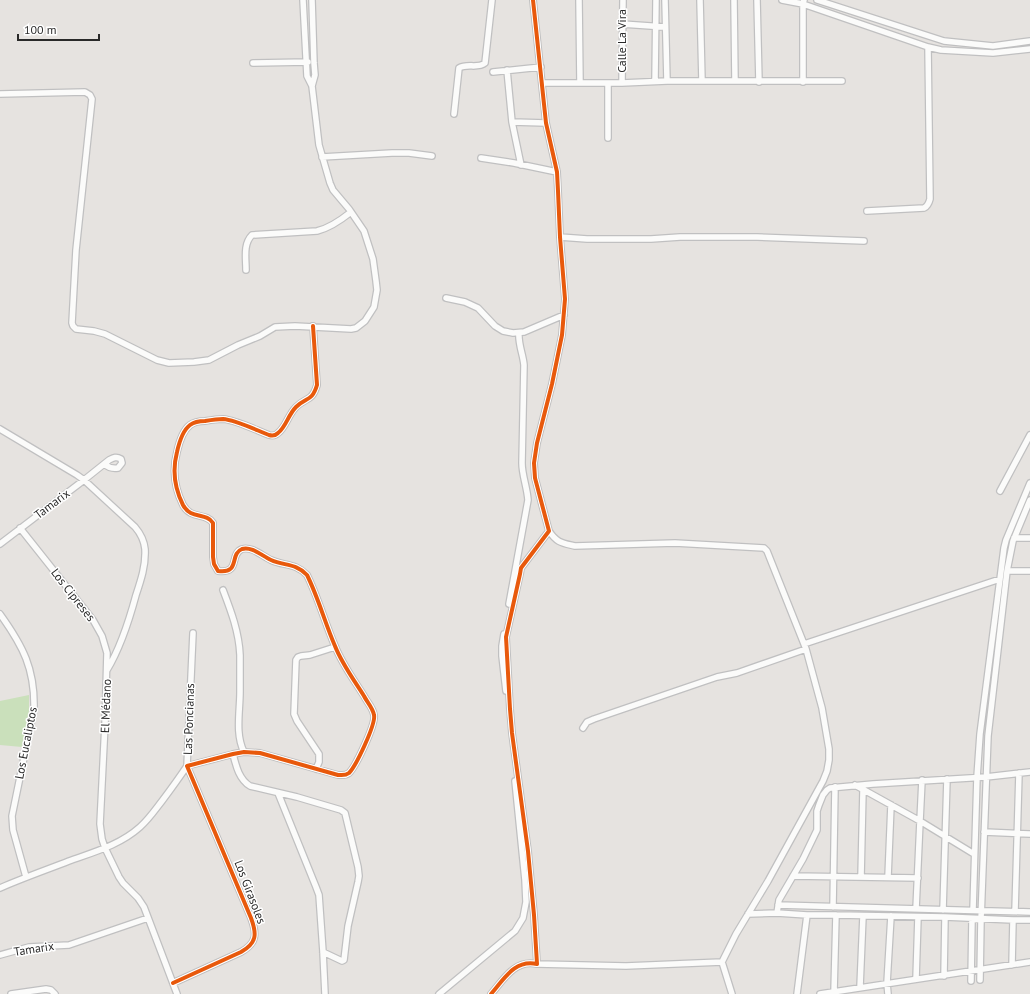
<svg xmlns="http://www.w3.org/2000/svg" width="1030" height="994" font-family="'PT Sans',sans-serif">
<rect width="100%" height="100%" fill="#e6e3e0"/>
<path fill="#cae0bb" d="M 29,695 L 29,711 L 22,747 L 0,745 L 0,701 Z"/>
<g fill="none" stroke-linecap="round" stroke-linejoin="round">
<defs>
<path id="minor" d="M 312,0 L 314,63 L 315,75 L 312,86
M 579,0 L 580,83
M 665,0 L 667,81
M 700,0 L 702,81
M 734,0 L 735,81
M 757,0 L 759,82
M 782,0 L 803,4 L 928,47 L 941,50 L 993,53 L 1030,49
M 817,0 L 944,41 L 993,46 L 1030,41
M 622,24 L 665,27
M 253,63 L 308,62
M 507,70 L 512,122 L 521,165
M 493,72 L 541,67
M 655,81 L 656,0
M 803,82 L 803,4 L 804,0
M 542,83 L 622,83 L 667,81 L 842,81
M 622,83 L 623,0
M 0,94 L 85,92 L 90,95 L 92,99 L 76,250 L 72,323 L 73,326 L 76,329 L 94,331 L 105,334 L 157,360 L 169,363 L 194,362 L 209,360 L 238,345 L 260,336 L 275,327 L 295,326 L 351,329 L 356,328 L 365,321 L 374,307 L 377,290 L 376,281 L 373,259 L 364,231 L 349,209 L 333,190 L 330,183 L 319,145 L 312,86 L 307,76 L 303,0
M 454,114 L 459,68 C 467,63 478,69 485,63 L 492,0
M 512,122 L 546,123
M 608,138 L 608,83
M 322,157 L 392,153 L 409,153 L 432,156
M 481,158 L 514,163 L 557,172
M 867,211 L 924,208 C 928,206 929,203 930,199 L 928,47
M 560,237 L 587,239 L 651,239 L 680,237 L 757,237 L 864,241
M 246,270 C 246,258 243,244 252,235 L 317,231 C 330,228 341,220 351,212
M 446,298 L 465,302 L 478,308 L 495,326 L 503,331 L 513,333 L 524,332 L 564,315
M 0,429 L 77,475 L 84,480 L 135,527 C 141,534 144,540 145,549 C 146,565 141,580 136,595 C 129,621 121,647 107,670
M 1000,491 L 1030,435
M 20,528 L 93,620 L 102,636 L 107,653 L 105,724 L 100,824 L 102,839 L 105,848 L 119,877 L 123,883 L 138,898 L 144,907 L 177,994
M 549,531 C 557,543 562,543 575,546 L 675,543 L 764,548 L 767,551 L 806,649
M 1014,538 L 1030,538
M 0,544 L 84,480 L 109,460 C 113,458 116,456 121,459 L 122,463 L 118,468 C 113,469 109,468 104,464
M 1007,571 L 1030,571
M 223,590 C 231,611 239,632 240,655 C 240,667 240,680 240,692 C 240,712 235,734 244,752
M 509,604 L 528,500 C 527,487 522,475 522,463 L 524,365 C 523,354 518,344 519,333
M 0,614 C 23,646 35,669 34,709 L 12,816 L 13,830 L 26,877
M 504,634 L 502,646 L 502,656 L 506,691
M 804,644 L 1000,579
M 233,754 C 236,766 239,779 250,786 L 297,797 L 341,810 L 345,813 L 358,867 L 359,876 L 358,882 L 348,926 L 344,960 L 342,961 L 323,952
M 316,769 L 319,762 L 319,754 L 297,721 L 294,714 L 296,660 L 298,657 L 301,656 L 310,655 L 335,647
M 855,785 L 920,821 L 974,854
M 278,793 L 316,887 L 319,895 L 323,952 L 325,994
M 984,832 L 1030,834
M 793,876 L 918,878
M 861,877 L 863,790
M 888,877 L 891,805
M 0,888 C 23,878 46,870 69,861 C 94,852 120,845 140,827 C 149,819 155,810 162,801 C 171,789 179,778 187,766 L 193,633
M 778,905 L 1030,912
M 833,907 L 835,787
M 916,909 L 920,821 L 922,780
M 943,910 L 947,779
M 973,910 L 977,777 L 980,734 L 1004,548 L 1006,540 L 1030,483
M 1015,911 L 1019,773
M 777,913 L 779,900 L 803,859 L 817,830 L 817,811 L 819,805 L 823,795 L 827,790 L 830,788 L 873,784 L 986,777 L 1030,772
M 748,914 L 777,913 L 807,915 L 836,915 L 945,917 L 1013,920 L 1030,920
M 0,955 L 29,947 L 69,945 L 148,918
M 722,962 L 732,994
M 537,964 L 626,966 L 722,962 L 736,934 L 768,881 L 823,781 L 827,771 L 829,760 L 829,749 L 822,708 L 806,649 L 737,673 L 717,677 L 594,719 L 587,722 L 583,728
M 1012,965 L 1013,920
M 944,976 L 945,917
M 916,979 L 918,917
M 980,980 L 981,919 L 988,736 L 1007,571 L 1013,541 L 1030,500
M 971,981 L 972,919
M 173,983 L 241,952 C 257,943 257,934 251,918 L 187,766 L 233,754 L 244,752 L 260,753 L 338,775 C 342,775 345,776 349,773 C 356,766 376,724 374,715 C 373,708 367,702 364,696 C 354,680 342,664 335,646 C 325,623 318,597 307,575 C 296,563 284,566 271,560 C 262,556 252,546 242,549 C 229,554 241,574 218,571 L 214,564 L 213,557 L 213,523 C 206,512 191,520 183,505 C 174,487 172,471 177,452 C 179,443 182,431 190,425 C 194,422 200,421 205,421 C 211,420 217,419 223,419 C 236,420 256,430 269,435 C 272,436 275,436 278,433 C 286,427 288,415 296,407 C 306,397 312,402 317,385 L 313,326
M 860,987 L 863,916
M 834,992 L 836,915
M 11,994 L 46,989 L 51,990 L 55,994
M 439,994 L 515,931 L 523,918 L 526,902 L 525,880 L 515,781
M 491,994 C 504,979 515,959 537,964 L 534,915 L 528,851 L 512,733 L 510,709 L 506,637 L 520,574 L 521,568 L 549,531 L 535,478 L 534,463 L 537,443 L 552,384 L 562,335 L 565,299 L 560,237 L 558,191 L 557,172 L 546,123 L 533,0
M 797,994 L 807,915
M 820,994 L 1030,962
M 888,994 L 887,983 L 891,916"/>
</defs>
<use href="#minor" stroke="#c0c0c1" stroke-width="8"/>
<use href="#minor" stroke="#fbfbfa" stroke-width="5.5"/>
<defs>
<path id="cycleway" d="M 173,983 L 241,952 C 257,943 257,934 251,918 L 187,766 L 233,754 L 244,752 L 260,753 L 338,775 C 342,775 345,776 349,773 C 356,766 376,724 374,715 C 373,708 367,702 364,696 C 354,680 342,664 335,646 C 325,623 318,597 307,575 C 296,563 284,566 271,560 C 262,556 252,546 242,549 C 229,554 241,574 218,571 L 214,564 L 213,557 L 213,523 C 206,512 191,520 183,505 C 174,487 172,471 177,452 C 179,443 182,431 190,425 C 194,422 200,421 205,421 C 211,420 217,419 223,419 C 236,420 256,430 269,435 C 272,436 275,436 278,433 C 286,427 288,415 296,407 C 306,397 312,402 317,385 L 313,326
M 491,994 C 504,979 515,959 537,964 L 534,915 L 528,851 L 512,733 L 510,709 L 506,637 L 520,574 L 521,568 L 549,531 L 535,478 L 534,463 L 537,443 L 552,384 L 562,335 L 565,299 L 560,237 L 558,191 L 557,172 L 546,123 L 533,0"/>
</defs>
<use href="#cycleway" stroke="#fff" stroke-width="6"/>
<use href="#cycleway" stroke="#e8590c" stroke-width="4"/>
</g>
<g text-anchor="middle" stroke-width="3" stroke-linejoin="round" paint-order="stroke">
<g font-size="12" fill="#292929" stroke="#fff">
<text transform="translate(622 41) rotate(-90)" y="4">Calle La Vira</text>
<text transform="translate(52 504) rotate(-37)" y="4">Tamarix</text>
<text transform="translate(73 595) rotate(52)" y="4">Los Cipreses</text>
<text transform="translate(106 706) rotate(-88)" y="4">El Médano</text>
<text transform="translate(189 719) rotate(-88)" y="4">Las Poncianas</text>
<text transform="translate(26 743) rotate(-79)" y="4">Los Eucaliptos</text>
<text transform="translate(250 892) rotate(69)" y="4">Los Girasoles</text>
<text transform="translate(34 949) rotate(-9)" y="4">Tamarix</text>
</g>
</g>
<path d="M18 34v6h81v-6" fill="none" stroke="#292929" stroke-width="2"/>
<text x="24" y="34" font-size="12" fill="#292929" stroke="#ffffff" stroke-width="3" paint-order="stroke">100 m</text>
</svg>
